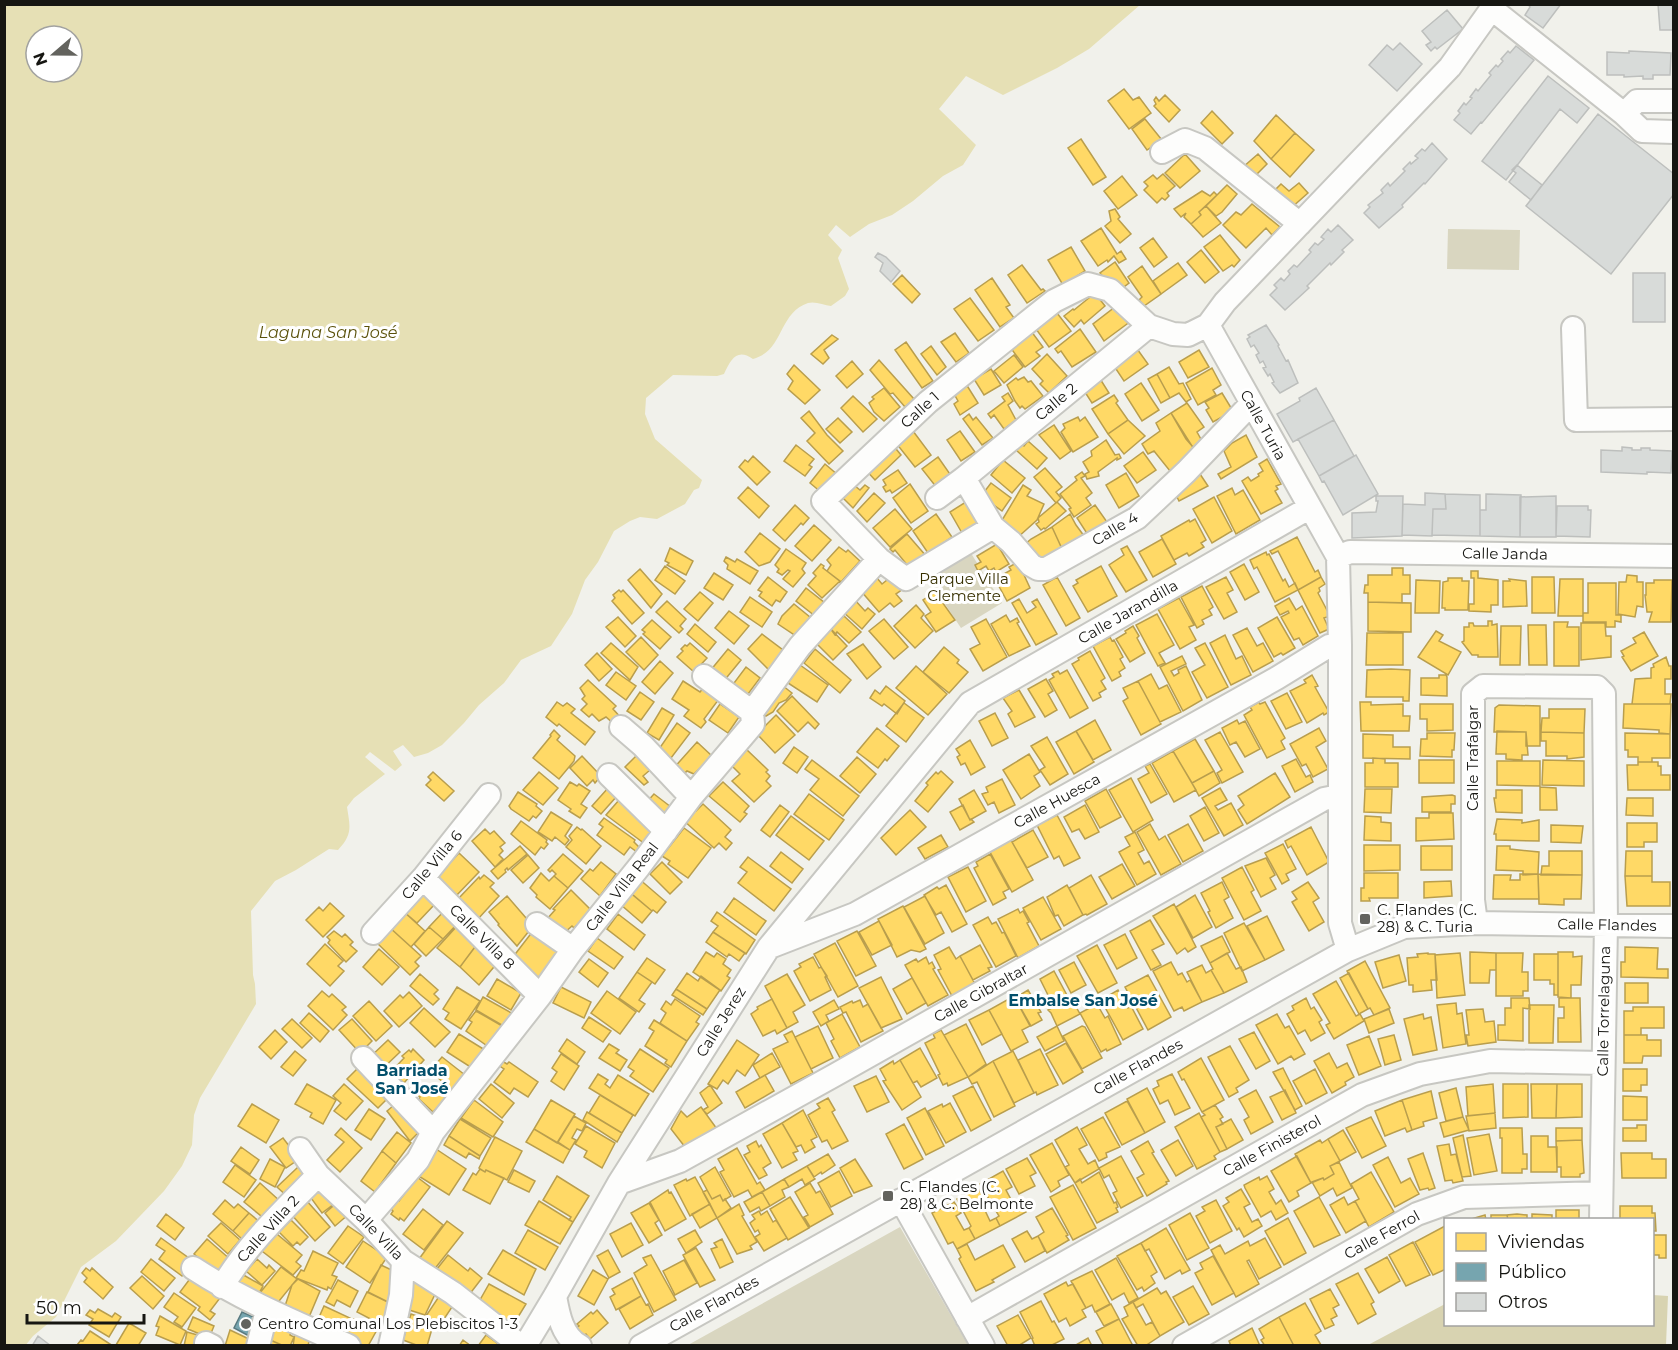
<svg xmlns="http://www.w3.org/2000/svg" width="1678" height="1350" font-family="Montserrat,sans-serif">
<rect width="100%" height="100%" fill="#f1f1eb"/>
<path fill="#d9d6c0" d="M 1448,229 L 1520,230 L 1519,270 L 1447,269 Z
M 969,550 L 1002,603 L 961,628 L 927,577 Z
M 900,1227 L 968,1345 L 688,1345 Z"/>
<path fill="#d8d3b1" d="M 1653,1295 L 1668,1296 L 1666,1345 L 1368,1345 L 1445,1304 L 1446,1324 L 1652,1324 Z"/>
<path fill="#e6e0b5" fill-rule="evenodd" d="M 5,4 L 1140,5 L 1089,49 L 1057,68 L 1003,95 L 966,76 L 939,109 L 976,145 L 963,165 L 943,176 L 913,201 L 892,215 L 869,224 L 850,237 L 836,225 L 828,235 L 842,250 L 838,258 L 849,289 L 845,296 L 831,306 C 824,305 815,301 808,303 C 778,313 784,351 753,359 C 737,348 731,359 724,374 L 717,376 L 673,375 L 646,398 L 645,414 L 655,439 L 702,480 L 699,488 L 694,490 L 685,504 L 657,519 L 640,517 L 630,521 L 614,531 L 598,562 L 585,580 L 572,614 L 551,646 L 521,660 L 504,683 L 479,705 L 464,723 L 442,745 L 428,753 L 414,757 L 403,745 L 393,751 L 402,765 L 395,771 L 370,752 L 365,757 L 385,774 L 354,798 L 347,807 C 350,827 353,834 338,850 L 329,849 L 296,870 L 275,881 L 251,911 L 253,975 L 255,984 L 256,1004 L 200,1098 L 194,1115 L 192,1145 L 182,1166 L 164,1191 L 116,1241 L 81,1267 L 56,1317 L 33,1336 L 25,1346 L 4,1345 ZM 36,36 L 72,36 L 72,72 L 36,72 Z"/>
<path fill="#ffd966" stroke="#b99e4d" stroke-width="1.5" d="M 1124,89 L 1133,100 L 1139,97 L 1151,113 L 1129,129 L 1108,101 Z
M 1165,95 L 1180,110 L 1169,122 L 1154,106 L 1156,104 L 1154,100 L 1156,97 L 1159,101 Z
M 1212,111 L 1233,133 L 1222,144 L 1201,123 Z
M 1276,115 L 1295,133 L 1271,159 L 1254,141 Z
M 1145,119 L 1162,140 L 1147,150 L 1132,129 Z
M 1295,133 L 1314,150 L 1290,177 L 1271,159 Z
M 1081,139 L 1106,177 L 1093,185 L 1068,148 Z
M 1185,154 L 1200,171 L 1180,188 L 1165,173 Z
M 1258,154 L 1267,164 L 1254,177 L 1242,168 Z
M 1163,174 L 1175,186 L 1167,193 L 1169,196 L 1165,200 L 1162,198 L 1157,203 L 1144,190 L 1148,186 L 1144,182 L 1153,175 L 1157,179 Z
M 1122,176 L 1137,195 L 1118,209 L 1104,191 Z
M 1299,183 L 1308,193 L 1291,208 L 1272,193 L 1281,184 L 1289,191 Z
M 1227,185 L 1237,194 L 1222,212 L 1216,216 L 1206,206 Z
M 1202,191 L 1210,196 L 1214,192 L 1217,195 L 1199,212 L 1201,215 L 1191,224 L 1184,217 L 1186,213 L 1181,217 L 1174,209 Z
M 1252,204 L 1280,227 L 1272,235 L 1266,228 L 1246,248 L 1223,225 L 1236,212 L 1241,215 Z
M 1206,206 L 1221,223 L 1203,237 L 1191,224 L 1201,215 L 1199,212 Z
M 1115,209 L 1120,217 L 1118,219 L 1131,234 L 1120,243 L 1105,226 L 1111,221 L 1109,211 Z
M 1101,228 L 1117,254 L 1121,251 L 1126,259 L 1119,263 L 1114,256 L 1108,262 L 1107,260 L 1098,266 L 1081,241 Z
M 1220,235 L 1240,260 L 1234,267 L 1232,265 L 1223,271 L 1204,247 Z
M 1153,238 L 1167,257 L 1154,267 L 1140,248 Z
M 1071,247 L 1085,271 L 1063,285 L 1048,260 Z
M 1201,250 L 1219,272 L 1205,283 L 1187,262 Z
M 1115,262 L 1129,283 L 1116,293 L 1100,273 Z
M 1178,263 L 1187,275 L 1161,294 L 1153,281 Z
M 1022,265 L 1041,290 L 1043,289 L 1045,291 L 1027,303 L 1008,275 Z
M 1142,266 L 1161,294 L 1144,306 L 1139,300 L 1142,297 L 1128,277 Z
M 902,275 L 920,294 L 912,303 L 893,284 Z
M 992,278 L 1010,305 L 1006,307 L 1014,318 L 1000,327 L 975,290 Z
M 1095,293 L 1105,306 L 1084,324 L 1081,320 L 1074,327 L 1064,316 L 1073,309 L 1074,310 Z
M 970,298 L 994,330 L 978,341 L 954,309 Z
M 1115,307 L 1131,321 L 1104,341 L 1093,324 Z
M 1057,313 L 1071,331 L 1049,347 L 1036,329 Z
M 1080,329 L 1096,352 L 1072,367 L 1061,351 L 1058,353 L 1055,349 Z
M 1031,331 L 1043,347 L 1036,352 L 1040,356 L 1025,367 L 1010,347 Z
M 955,333 L 969,353 L 956,362 L 941,342 Z
M 832,335 L 838,339 L 824,350 L 829,358 L 823,364 L 811,354 Z
M 906,342 L 933,381 L 922,388 L 895,350 Z
M 931,346 L 946,367 L 937,375 L 921,354 Z
M 1135,346 L 1148,364 L 1124,381 L 1112,363 Z
M 1199,350 L 1209,367 L 1188,378 L 1179,362 Z
M 1047,354 L 1067,376 L 1049,393 L 1040,384 L 1043,381 L 1032,369 Z
M 1014,355 L 1023,367 L 1004,383 L 994,371 Z
M 879,360 L 914,399 L 905,407 L 893,393 L 890,394 L 870,370 Z
M 852,361 L 863,374 L 847,388 L 836,376 Z
M 794,365 L 820,390 L 805,404 L 788,389 L 793,381 L 787,374 Z
M 1169,367 L 1179,384 L 1183,383 L 1191,399 L 1186,402 L 1179,393 L 1170,398 L 1157,374 Z
M 1212,368 L 1221,385 L 1213,390 L 1216,395 L 1198,405 L 1186,383 Z
M 991,369 L 1001,385 L 984,395 L 974,379 Z
M 1097,374 L 1109,393 L 1092,403 L 1081,386 Z
M 1157,374 L 1170,398 L 1161,403 L 1148,379 Z
M 1024,377 L 1028,382 L 1031,381 L 1043,396 L 1025,409 L 1022,406 L 1020,408 L 1015,401 L 1007,385 L 1016,378 L 1018,380 Z
M 1141,383 L 1159,410 L 1142,421 L 1125,394 Z
M 966,384 L 978,403 L 960,415 L 954,404 L 958,401 L 953,392 Z
M 884,388 L 900,407 L 884,421 L 874,412 L 869,403 L 874,399 L 872,397 Z
M 1008,393 L 1013,401 L 1008,405 L 1016,420 L 1004,429 L 994,415 L 991,418 L 988,414 L 1005,401 L 1002,397 Z
M 1222,393 L 1233,411 L 1213,422 L 1206,410 L 1209,408 L 1205,402 Z
M 1114,395 L 1118,401 L 1116,403 L 1128,420 L 1108,434 L 1092,409 Z
M 853,396 L 877,419 L 863,432 L 841,408 Z
M 1187,403 L 1204,427 L 1197,432 L 1202,441 L 1193,447 L 1186,439 L 1171,413 Z
M 809,411 L 827,435 L 843,451 L 829,464 L 807,441 L 815,433 L 801,418 Z
M 1171,413 L 1194,449 L 1170,471 L 1154,451 L 1148,454 L 1142,444 L 1160,431 L 1156,423 Z
M 969,414 L 973,420 L 976,417 L 993,438 L 982,445 L 963,419 Z
M 1078,417 L 1080,421 L 1085,417 L 1098,437 L 1073,452 L 1061,432 L 1065,428 L 1063,424 Z
M 838,418 L 852,432 L 840,443 L 826,429 Z
M 1128,420 L 1145,436 L 1124,454 L 1108,434 Z
M 1054,425 L 1071,451 L 1060,459 L 1039,435 Z
M 913,431 L 931,455 L 915,467 L 896,443 Z
M 960,431 L 975,452 L 961,461 L 947,440 Z
M 1246,435 L 1257,457 L 1221,479 L 1218,474 L 1231,467 L 1224,451 L 1232,443 Z
M 1106,440 L 1115,455 L 1119,454 L 1121,458 L 1117,460 L 1117,458 L 1098,472 L 1099,476 L 1087,479 L 1085,474 L 1089,472 L 1083,462 L 1092,456 L 1091,451 Z
M 1028,441 L 1047,458 L 1037,469 L 1015,449 L 1020,443 L 1024,446 Z
M 892,444 L 901,455 L 875,480 L 864,468 Z
M 796,445 L 814,459 L 809,465 L 812,467 L 805,476 L 784,461 Z
M 1143,452 L 1156,470 L 1137,483 L 1124,466 Z
M 753,456 L 770,472 L 757,485 L 739,467 L 745,460 L 748,462 Z
M 938,457 L 952,477 L 937,488 L 922,469 Z
M 1267,459 L 1281,484 L 1276,486 L 1278,489 L 1275,491 L 1282,503 L 1261,514 L 1242,481 L 1248,477 L 1251,481 L 1259,476 L 1258,474 L 1263,471 L 1259,464 Z
M 1003,460 L 1025,478 L 1012,493 L 991,475 Z
M 825,464 L 838,475 L 822,493 L 810,483 Z
M 1045,468 L 1062,487 L 1056,492 L 1061,498 L 1056,503 L 1034,477 Z
M 898,470 L 907,483 L 892,493 L 890,490 L 886,492 L 883,487 L 886,485 L 883,480 Z
M 1082,472 L 1085,476 L 1081,478 L 1092,493 L 1086,498 L 1091,505 L 1074,517 L 1069,509 L 1071,508 L 1060,494 L 1077,480 L 1075,477 Z
M 1126,473 L 1139,496 L 1119,508 L 1106,485 Z
M 1200,474 L 1208,486 L 1179,501 L 1177,497 Z
M 991,483 L 1011,498 L 1002,511 L 981,496 Z
M 910,484 L 928,511 L 911,523 L 893,498 Z
M 865,485 L 869,488 L 853,508 L 843,498 L 855,486 L 860,490 Z
M 1023,485 L 1031,490 L 1027,496 L 1044,504 L 1037,520 L 1017,538 L 1001,522 Z
M 748,487 L 769,506 L 759,518 L 738,498 Z
M 1232,488 L 1235,495 L 1243,490 L 1260,520 L 1236,534 L 1217,496 Z
M 874,493 L 885,503 L 867,522 L 857,511 Z
M 1214,497 L 1232,531 L 1212,543 L 1193,509 Z
M 969,500 L 982,519 L 962,533 L 950,512 Z
M 1057,502 L 1066,511 L 1045,529 L 1044,528 L 1041,530 L 1036,524 L 1039,522 L 1038,518 Z
M 795,505 L 809,518 L 803,525 L 801,523 L 785,541 L 773,530 Z
M 1095,505 L 1107,522 L 1088,535 L 1077,518 Z
M 895,509 L 912,529 L 890,547 L 873,528 Z
M 936,514 L 952,537 L 928,553 L 913,531 Z
M 1070,514 L 1076,525 L 1087,540 L 1063,551 L 1052,527 Z
M 1195,519 L 1206,540 L 1201,543 L 1204,547 L 1189,556 L 1187,553 L 1174,560 L 1161,536 L 1189,520 L 1190,522 Z
M 814,525 L 831,540 L 812,561 L 795,546 Z
M 1052,527 L 1063,551 L 1042,561 L 1023,546 L 1031,539 Z
M 760,533 L 780,549 L 770,562 L 759,566 L 745,552 Z
M 907,534 L 927,557 L 921,560 L 919,558 L 908,566 L 895,550 L 893,552 L 890,549 Z
M 1297,537 L 1315,572 L 1318,570 L 1321,577 L 1298,590 L 1278,551 L 1272,554 L 1270,551 Z
M 1162,539 L 1176,564 L 1153,577 L 1139,552 Z
M 997,544 L 1009,564 L 996,572 L 994,568 L 989,571 L 986,566 L 978,571 L 975,565 L 981,562 L 977,556 Z
M 1127,546 L 1147,580 L 1126,592 L 1109,565 L 1124,555 L 1121,549 Z
M 839,547 L 846,552 L 848,550 L 860,561 L 841,582 L 827,571 L 831,565 L 827,560 Z
M 670,548 L 693,561 L 686,575 L 667,565 L 669,563 L 665,561 Z
M 786,549 L 806,563 L 802,569 L 805,573 L 793,587 L 783,579 L 790,571 L 788,570 L 782,575 L 777,572 L 779,569 L 775,565 Z
M 1266,552 L 1267,555 L 1269,554 L 1283,581 L 1285,579 L 1289,587 L 1295,583 L 1298,590 L 1275,602 L 1257,567 L 1254,569 L 1250,560 Z
M 726,557 L 735,562 L 737,559 L 758,571 L 750,584 L 727,569 L 728,565 L 724,561 Z
M 1018,562 L 1030,588 L 1007,601 L 995,579 L 1011,570 L 1009,567 Z
M 821,564 L 824,566 L 823,568 L 840,581 L 822,598 L 808,585 L 816,576 L 813,573 Z
M 1244,564 L 1259,592 L 1245,600 L 1230,572 Z
M 665,566 L 685,581 L 675,594 L 655,580 Z
M 1101,566 L 1117,596 L 1088,612 L 1073,586 L 1078,583 L 1076,580 Z
M 1392,568 L 1403,568 L 1403,575 L 1410,575 L 1410,594 L 1402,594 L 1402,603 L 1368,602 L 1368,593 L 1364,593 L 1365,585 L 1368,585 L 1368,575 L 1392,575 Z
M 640,569 L 662,594 L 651,608 L 628,580 Z
M 1471,571 L 1478,571 L 1478,578 L 1498,580 L 1498,605 L 1491,605 L 1491,612 L 1469,611 L 1469,604 L 1474,604 L 1474,578 L 1471,578 Z
M 714,573 L 733,585 L 723,600 L 704,588 Z
M 1627,575 L 1637,576 L 1637,582 L 1643,582 L 1643,607 L 1637,606 L 1635,617 L 1618,614 L 1619,582 L 1626,582 Z
M 892,576 L 903,589 L 896,594 L 902,601 L 894,607 L 890,603 L 879,612 L 861,591 L 877,578 L 882,584 Z
M 768,577 L 787,592 L 780,602 L 776,600 L 772,606 L 759,596 L 762,592 L 758,590 Z
M 1057,577 L 1080,618 L 1066,626 L 1043,585 Z
M 1226,577 L 1233,590 L 1227,593 L 1237,612 L 1224,619 L 1206,587 Z
M 1321,577 L 1325,584 L 1319,588 L 1320,591 L 1318,593 L 1330,616 L 1324,618 L 1329,629 L 1320,633 L 1298,590 Z
M 1532,577 L 1554,577 L 1555,613 L 1532,613 Z
M 1448,578 L 1462,578 L 1462,581 L 1469,581 L 1468,610 L 1445,610 L 1445,608 L 1442,608 L 1443,582 L 1448,581 Z
M 1509,579 L 1526,581 L 1527,606 L 1503,607 L 1503,581 L 1510,581 Z
M 1560,579 L 1583,579 L 1583,616 L 1558,616 Z
M 1416,580 L 1440,581 L 1439,613 L 1415,613 Z
M 1654,580 L 1672,580 L 1671,622 L 1649,622 L 1652,612 L 1647,612 L 1645,595 L 1646,595 L 1646,583 L 1654,583 Z
M 1588,583 L 1616,583 L 1616,615 L 1621,615 L 1621,622 L 1615,621 L 1615,627 L 1606,627 L 1606,622 L 1583,622 L 1583,613 L 1588,613 Z
M 1202,586 L 1213,607 L 1209,610 L 1212,615 L 1202,620 L 1204,624 L 1197,628 L 1181,597 Z
M 806,588 L 825,603 L 815,616 L 796,601 Z
M 619,590 L 621,592 L 623,590 L 644,613 L 632,624 L 612,601 L 615,598 L 613,595 Z
M 700,592 L 713,603 L 698,621 L 684,609 Z
M 935,592 L 955,620 L 936,632 L 925,616 L 931,612 L 923,600 Z
M 750,597 L 772,612 L 762,627 L 740,612 Z
M 853,598 L 865,611 L 868,608 L 875,614 L 862,629 L 842,611 Z
M 1179,598 L 1194,625 L 1189,627 L 1196,640 L 1180,649 L 1158,609 Z
M 1289,598 L 1296,610 L 1302,606 L 1318,636 L 1303,645 L 1299,638 L 1294,640 L 1281,617 L 1289,613 L 1288,611 L 1280,615 L 1275,606 Z
M 1019,599 L 1027,613 L 1036,607 L 1032,602 L 1037,599 L 1057,634 L 1036,645 L 1012,603 Z
M 667,601 L 686,619 L 680,626 L 683,629 L 679,633 L 656,612 Z
M 1368,602 L 1411,603 L 1411,632 L 1368,631 Z
M 794,604 L 810,617 L 812,615 L 818,619 L 799,638 L 778,624 L 782,616 Z
M 916,605 L 924,614 L 921,618 L 933,631 L 915,648 L 894,626 Z
M 729,611 L 749,626 L 734,644 L 715,628 Z
M 1157,614 L 1174,645 L 1159,653 L 1165,663 L 1158,666 L 1136,625 Z
M 1006,615 L 1010,622 L 1017,618 L 1019,622 L 1017,623 L 1030,646 L 1009,656 L 991,624 Z
M 844,616 L 861,632 L 849,643 L 837,632 L 835,635 L 830,628 Z
M 618,617 L 636,636 L 625,647 L 606,627 Z
M 1277,617 L 1295,648 L 1283,655 L 1281,653 L 1274,657 L 1258,628 Z
M 884,619 L 908,647 L 894,659 L 869,631 Z
M 986,619 L 1007,657 L 983,671 L 970,649 L 980,644 L 971,627 Z
M 652,620 L 671,637 L 660,649 L 643,634 L 645,632 L 642,630 Z
M 1488,621 L 1492,621 L 1492,625 L 1497,624 L 1498,657 L 1478,657 L 1478,655 L 1472,655 L 1462,642 L 1464,641 L 1464,627 L 1469,627 L 1469,623 L 1473,623 L 1474,626 L 1488,626 Z
M 1554,622 L 1568,622 L 1567,627 L 1579,627 L 1579,666 L 1554,666 Z
M 1581,623 L 1605,623 L 1606,636 L 1611,636 L 1611,657 L 1581,660 Z
M 695,624 L 716,642 L 708,652 L 687,634 Z
M 1528,625 L 1546,625 L 1547,665 L 1529,665 Z
M 1133,626 L 1139,636 L 1137,638 L 1145,653 L 1130,662 L 1116,639 L 1126,633 L 1125,631 Z
M 1501,626 L 1521,626 L 1520,665 L 1500,665 Z
M 830,628 L 847,646 L 833,660 L 814,641 Z
M 1247,628 L 1257,646 L 1263,643 L 1273,661 L 1253,672 L 1233,635 Z
M 1436,631 L 1443,635 L 1439,641 L 1461,652 L 1448,675 L 1418,657 Z
M 1644,632 L 1658,656 L 1631,671 L 1622,657 L 1624,656 L 1621,651 L 1636,643 L 1633,638 Z
M 1367,633 L 1403,633 L 1403,665 L 1366,665 Z
M 762,634 L 783,650 L 769,670 L 748,649 Z
M 1225,635 L 1236,659 L 1242,656 L 1251,675 L 1231,685 L 1210,643 Z
M 641,637 L 658,655 L 644,670 L 626,652 Z
M 1110,637 L 1112,641 L 1114,640 L 1123,657 L 1120,659 L 1125,668 L 1119,672 L 1121,676 L 1112,681 L 1093,646 Z
M 611,643 L 638,667 L 630,680 L 601,653 Z
M 690,643 L 707,658 L 694,672 L 677,657 L 683,651 L 681,649 L 685,645 L 687,646 Z
M 1205,643 L 1228,687 L 1207,698 L 1192,672 L 1205,665 L 1195,648 Z
M 863,644 L 881,667 L 867,679 L 847,654 Z
M 944,647 L 959,660 L 957,663 L 968,672 L 949,693 L 923,672 Z
M 728,649 L 741,660 L 723,682 L 710,671 Z
M 815,649 L 851,680 L 840,693 L 804,663 Z
M 1090,651 L 1105,678 L 1101,681 L 1106,689 L 1099,693 L 1101,697 L 1093,701 L 1072,664 L 1079,660 L 1078,658 Z
M 597,653 L 612,669 L 599,681 L 585,665 Z
M 1182,656 L 1186,664 L 1171,671 L 1174,676 L 1179,673 L 1178,670 L 1186,666 L 1202,700 L 1183,711 L 1160,667 Z
M 1666,657 L 1669,666 L 1671,666 L 1671,679 L 1665,679 L 1665,694 L 1671,694 L 1670,704 L 1632,704 L 1635,679 L 1651,678 L 1651,668 L 1654,667 L 1653,664 Z
M 660,661 L 673,673 L 655,694 L 642,682 Z
M 800,665 L 828,685 L 817,702 L 788,683 Z
M 916,666 L 947,694 L 928,715 L 896,688 Z
M 746,667 L 760,678 L 745,698 L 731,687 Z
M 1391,669 L 1410,670 L 1409,701 L 1403,701 L 1403,697 L 1366,697 L 1367,670 Z
M 1067,670 L 1088,708 L 1070,718 L 1049,680 L 1054,677 L 1052,674 L 1058,671 L 1060,674 Z
M 616,672 L 636,686 L 626,700 L 606,685 Z
M 1151,674 L 1159,689 L 1167,685 L 1181,712 L 1160,722 L 1138,681 Z
M 1312,675 L 1318,686 L 1315,687 L 1329,712 L 1324,715 L 1323,713 L 1307,723 L 1290,691 L 1306,683 L 1304,680 Z
M 1439,675 L 1446,675 L 1447,677 L 1447,696 L 1421,695 L 1421,678 L 1439,678 Z
M 1046,679 L 1053,691 L 1048,694 L 1057,710 L 1045,717 L 1028,689 Z
M 588,680 L 616,706 L 613,709 L 622,719 L 615,725 L 606,717 L 599,721 L 592,714 L 589,717 L 581,710 L 587,704 L 582,699 L 585,696 L 580,688 Z
M 683,681 L 700,692 L 704,687 L 719,699 L 704,719 L 706,722 L 701,728 L 684,716 L 689,710 L 672,699 Z
M 1138,681 L 1161,724 L 1141,735 L 1123,701 L 1128,698 L 1123,688 Z
M 778,682 L 792,693 L 786,700 L 779,703 L 773,712 L 766,716 L 757,710 Z
M 886,686 L 905,701 L 897,714 L 884,704 L 882,706 L 870,698 L 875,690 L 880,694 Z
M 1019,690 L 1035,717 L 1015,727 L 1008,714 L 1012,711 L 1003,698 Z
M 640,692 L 654,702 L 641,720 L 627,711 Z
M 1287,693 L 1302,722 L 1286,729 L 1271,701 Z
M 792,696 L 819,724 L 815,729 L 808,722 L 798,732 L 777,711 Z
M 557,702 L 563,706 L 567,703 L 575,709 L 571,713 L 595,732 L 585,745 L 559,724 L 557,726 L 546,717 Z
M 1259,702 L 1260,704 L 1265,702 L 1285,738 L 1281,741 L 1285,749 L 1267,758 L 1244,715 L 1252,710 L 1250,707 Z
M 1360,702 L 1371,702 L 1371,705 L 1403,704 L 1403,716 L 1410,716 L 1409,731 L 1361,731 Z
M 904,703 L 924,718 L 906,742 L 886,726 Z
M 720,704 L 739,717 L 728,733 L 709,720 Z
M 1420,704 L 1453,704 L 1453,730 L 1427,731 L 1427,719 L 1420,719 Z
M 1624,704 L 1671,704 L 1670,734 L 1659,733 L 1659,730 L 1623,728 Z
M 1499,705 L 1540,706 L 1540,746 L 1526,746 L 1526,732 L 1494,732 L 1495,708 Z
M 662,708 L 674,715 L 659,740 L 647,733 Z
M 1549,709 L 1585,709 L 1584,733 L 1541,732 L 1542,718 L 1549,718 Z
M 995,713 L 1008,738 L 992,746 L 979,721 Z
M 776,715 L 795,735 L 775,753 L 757,734 Z
M 1095,720 L 1111,750 L 1093,760 L 1076,731 Z
M 1237,720 L 1239,724 L 1245,721 L 1260,749 L 1245,757 L 1236,742 L 1230,745 L 1222,728 Z
M 677,723 L 690,733 L 671,758 L 659,749 Z
M 877,728 L 899,746 L 887,761 L 885,759 L 878,768 L 857,752 Z
M 1319,728 L 1326,741 L 1316,747 L 1328,769 L 1313,777 L 1306,764 L 1302,766 L 1290,744 Z
M 554,730 L 560,736 L 557,740 L 575,756 L 574,761 L 559,779 L 533,758 L 551,736 L 550,735 Z
M 1076,731 L 1094,762 L 1074,774 L 1056,742 Z
M 1497,731 L 1526,732 L 1528,755 L 1522,755 L 1522,760 L 1506,759 L 1506,754 L 1496,754 Z
M 1220,732 L 1243,772 L 1222,783 L 1217,773 L 1222,770 L 1205,740 Z
M 1541,732 L 1584,733 L 1584,757 L 1567,759 L 1567,756 L 1546,756 L 1546,741 L 1541,741 Z
M 1427,733 L 1455,733 L 1454,750 L 1452,750 L 1452,757 L 1420,756 L 1421,739 L 1427,739 Z
M 1625,733 L 1670,734 L 1670,758 L 1652,758 L 1652,762 L 1638,762 L 1638,757 L 1628,757 L 1628,750 L 1625,750 Z
M 1363,734 L 1393,735 L 1393,747 L 1410,747 L 1410,759 L 1363,758 Z
M 1047,737 L 1068,774 L 1050,785 L 1040,770 L 1045,767 L 1031,746 Z
M 1195,739 L 1214,771 L 1192,783 L 1173,751 Z
M 970,740 L 985,767 L 971,775 L 965,763 L 961,765 L 957,757 L 960,755 L 956,749 Z
M 697,742 L 712,756 L 694,774 L 687,771 L 680,778 L 672,770 Z
M 794,747 L 808,757 L 797,773 L 783,763 Z
M 746,749 L 768,770 L 766,772 L 770,776 L 766,781 L 771,786 L 754,802 L 732,781 L 740,774 L 731,765 Z
M 1173,751 L 1196,790 L 1174,802 L 1152,763 Z
M 1029,754 L 1040,772 L 1034,776 L 1040,786 L 1021,799 L 1003,770 Z
M 637,755 L 650,770 L 643,776 L 648,782 L 644,785 L 625,767 Z
M 582,756 L 601,776 L 595,783 L 593,780 L 587,786 L 570,768 Z
M 857,757 L 876,774 L 860,793 L 840,776 Z
M 1373,758 L 1385,759 L 1385,763 L 1398,763 L 1398,787 L 1365,787 L 1365,763 L 1373,763 Z
M 1296,759 L 1306,777 L 1310,775 L 1313,782 L 1295,792 L 1282,766 Z
M 812,760 L 859,796 L 843,816 L 810,790 L 819,779 L 805,769 Z
M 1419,760 L 1454,760 L 1454,783 L 1419,783 Z
M 1543,760 L 1584,761 L 1584,786 L 1542,785 Z
M 1497,761 L 1540,761 L 1540,786 L 1497,785 Z
M 1638,762 L 1658,762 L 1658,766 L 1661,766 L 1661,775 L 1670,775 L 1670,790 L 1628,790 L 1627,765 L 1638,765 Z
M 1150,764 L 1167,794 L 1151,803 L 1138,779 L 1149,773 L 1145,766 Z
M 941,771 L 953,782 L 928,812 L 915,801 L 928,785 L 926,783 L 936,772 L 938,774 Z
M 1214,771 L 1220,783 L 1199,796 L 1192,783 Z
M 433,772 L 454,791 L 444,801 L 426,785 L 431,780 L 428,777 Z
M 539,772 L 558,788 L 543,805 L 523,790 Z
M 1275,773 L 1290,797 L 1247,824 L 1238,810 L 1244,805 L 1238,796 Z
M 1131,778 L 1153,820 L 1133,832 L 1109,790 Z
M 1002,779 L 1015,805 L 999,813 L 994,802 L 988,805 L 982,794 L 988,792 L 986,787 Z
M 570,782 L 577,786 L 579,784 L 590,791 L 581,804 L 587,808 L 580,818 L 569,811 L 571,809 L 558,800 Z
M 723,782 L 749,806 L 744,812 L 747,814 L 740,822 L 709,796 Z
M 1540,787 L 1556,788 L 1557,810 L 1540,810 Z
M 608,788 L 617,796 L 601,814 L 592,806 Z
M 1220,788 L 1227,800 L 1215,806 L 1218,810 L 1231,803 L 1243,825 L 1224,836 L 1202,798 Z
M 1106,789 L 1121,817 L 1100,828 L 1085,801 Z
M 1365,789 L 1392,789 L 1391,813 L 1364,812 Z
M 974,790 L 986,811 L 970,820 L 959,799 Z
M 1496,790 L 1522,790 L 1522,813 L 1496,812 L 1494,798 L 1496,798 Z
M 518,792 L 537,804 L 536,806 L 542,811 L 536,818 L 533,816 L 529,821 L 511,809 L 509,806 Z
M 654,794 L 671,807 L 661,818 L 645,804 Z
M 809,794 L 844,820 L 829,840 L 794,814 Z
M 1452,795 L 1455,796 L 1455,804 L 1451,804 L 1451,812 L 1422,812 L 1422,797 Z
M 1627,798 L 1653,798 L 1653,816 L 1626,815 Z
M 619,800 L 654,831 L 645,844 L 606,815 Z
M 703,804 L 731,830 L 725,837 L 732,843 L 726,850 L 719,843 L 714,848 L 682,819 L 692,807 L 696,811 Z
M 780,805 L 789,812 L 770,837 L 761,830 Z
M 963,805 L 970,820 L 971,819 L 974,822 L 960,830 L 950,812 Z
M 1085,805 L 1099,832 L 1085,839 L 1079,829 L 1072,832 L 1064,817 Z
M 1205,807 L 1219,833 L 1204,841 L 1190,816 Z
M 910,810 L 926,827 L 896,855 L 881,838 Z
M 551,812 L 572,825 L 565,836 L 569,840 L 565,845 L 555,837 L 552,841 L 538,832 Z
M 1429,813 L 1453,813 L 1454,839 L 1416,841 L 1416,818 L 1429,818 Z
M 1057,815 L 1080,858 L 1064,866 L 1059,856 L 1054,859 L 1037,825 Z
M 791,816 L 824,841 L 809,860 L 776,835 Z
M 1365,816 L 1381,817 L 1381,822 L 1391,823 L 1391,841 L 1364,840 Z
M 604,818 L 635,840 L 634,842 L 640,848 L 637,852 L 630,847 L 624,855 L 597,835 L 603,827 L 599,824 Z
M 1497,819 L 1522,820 L 1522,823 L 1539,820 L 1539,841 L 1496,840 L 1496,834 L 1494,834 Z
M 521,821 L 547,840 L 546,842 L 548,844 L 544,849 L 541,847 L 535,855 L 511,834 Z
M 1627,823 L 1657,823 L 1657,842 L 1644,842 L 1644,847 L 1627,847 Z
M 1150,824 L 1159,840 L 1165,836 L 1181,864 L 1161,875 L 1137,832 Z
M 1188,824 L 1203,851 L 1183,862 L 1168,835 Z
M 1551,825 L 1583,826 L 1581,843 L 1551,842 Z
M 577,827 L 581,830 L 582,829 L 601,846 L 586,864 L 566,847 L 572,840 L 569,836 Z
M 1311,827 L 1329,862 L 1307,875 L 1291,846 L 1288,848 L 1285,841 Z
M 684,828 L 711,848 L 688,878 L 668,864 L 670,861 L 662,856 Z
M 485,829 L 490,834 L 494,831 L 505,843 L 500,847 L 503,851 L 499,855 L 503,859 L 495,867 L 472,841 Z
M 1033,830 L 1048,857 L 1027,868 L 1012,842 Z
M 1135,832 L 1144,850 L 1138,853 L 1144,864 L 1149,861 L 1156,874 L 1137,885 L 1119,852 L 1130,846 L 1125,837 Z
M 941,835 L 948,847 L 925,859 L 918,848 Z
M 1011,840 L 1033,880 L 1012,892 L 990,852 Z
M 1283,844 L 1296,869 L 1286,874 L 1289,880 L 1282,884 L 1265,853 Z
M 1364,845 L 1400,845 L 1400,870 L 1364,871 Z
M 520,846 L 527,854 L 508,870 L 507,868 L 505,870 L 506,872 L 498,879 L 491,871 Z
M 1421,846 L 1452,846 L 1452,870 L 1421,870 Z
M 1497,846 L 1510,846 L 1510,849 L 1539,852 L 1538,874 L 1523,875 L 1523,871 L 1496,870 Z
M 1549,851 L 1582,851 L 1582,875 L 1541,875 L 1542,866 L 1549,866 Z
M 1626,851 L 1652,851 L 1652,876 L 1625,876 Z
M 781,852 L 803,869 L 792,883 L 770,866 Z
M 459,853 L 479,872 L 455,897 L 435,879 Z
M 563,854 L 583,871 L 568,888 L 554,876 L 556,874 L 552,870 L 550,872 L 548,870 Z
M 990,854 L 1009,889 L 1003,892 L 1006,898 L 993,905 L 974,868 L 978,866 L 976,862 Z
M 528,855 L 539,868 L 523,883 L 511,870 Z
M 748,857 L 791,889 L 774,911 L 738,883 L 747,872 L 740,867 Z
M 1266,858 L 1275,875 L 1270,878 L 1276,889 L 1261,897 L 1245,866 Z
M 601,862 L 616,874 L 600,896 L 581,879 L 590,869 L 593,871 Z
M 662,862 L 682,882 L 670,894 L 650,874 Z
M 1122,864 L 1135,886 L 1112,899 L 1099,877 Z
M 968,867 L 986,901 L 966,912 L 948,877 Z
M 1242,867 L 1254,890 L 1251,892 L 1261,911 L 1244,920 L 1222,878 Z
M 541,873 L 549,881 L 554,876 L 568,888 L 550,909 L 536,897 L 537,895 L 530,888 Z
M 1364,873 L 1398,873 L 1398,898 L 1369,898 L 1370,901 L 1361,901 L 1361,888 L 1364,888 Z
M 1520,874 L 1538,874 L 1539,899 L 1493,899 L 1494,875 L 1511,875 L 1510,880 L 1520,880 Z
M 1538,874 L 1582,875 L 1581,899 L 1564,899 L 1564,905 L 1539,904 Z
M 484,875 L 494,883 L 490,887 L 499,896 L 478,919 L 458,899 L 479,877 L 480,879 Z
M 1091,875 L 1107,904 L 1087,915 L 1086,914 L 1083,915 L 1069,888 Z
M 1625,876 L 1652,876 L 1652,882 L 1670,882 L 1670,906 L 1627,906 Z
M 638,878 L 666,902 L 657,913 L 653,910 L 652,911 L 628,891 Z
M 1451,881 L 1452,896 L 1424,898 L 1424,882 Z
M 1222,882 L 1229,897 L 1224,900 L 1233,918 L 1216,928 L 1208,912 L 1210,911 L 1201,893 Z
M 1308,882 L 1319,898 L 1313,902 L 1324,922 L 1309,931 L 1292,902 L 1297,899 L 1292,892 Z
M 946,885 L 967,924 L 952,932 L 941,912 L 936,915 L 924,895 L 937,887 L 939,889 Z
M 1067,885 L 1083,915 L 1064,926 L 1058,915 L 1055,916 L 1047,897 Z
M 571,890 L 591,910 L 574,928 L 572,926 L 563,934 L 547,919 L 555,910 L 553,909 Z
M 422,891 L 435,904 L 417,923 L 403,911 Z
M 632,894 L 652,911 L 642,923 L 620,904 Z
M 1195,895 L 1212,927 L 1193,938 L 1176,907 Z
M 507,896 L 533,926 L 517,946 L 498,925 L 499,924 L 489,912 Z
M 925,896 L 944,933 L 925,944 L 904,907 Z
M 1043,897 L 1061,929 L 1041,940 L 1023,908 Z
M 734,898 L 766,921 L 756,935 L 724,912 Z
M 330,903 L 344,916 L 323,937 L 306,920 L 319,907 L 323,911 Z
M 1174,904 L 1196,947 L 1188,952 L 1185,948 L 1177,954 L 1153,916 Z
M 903,906 L 926,949 L 920,952 L 911,950 L 897,957 L 878,919 Z
M 1018,909 L 1020,913 L 1023,911 L 1029,922 L 1027,923 L 1039,946 L 1018,958 L 998,919 Z
M 445,910 L 458,923 L 443,939 L 429,927 Z
M 403,911 L 425,931 L 411,947 L 388,926 Z
M 717,912 L 755,940 L 746,954 L 713,932 L 718,926 L 711,921 Z
M 618,914 L 645,935 L 634,950 L 607,929 Z
M 1267,916 L 1284,950 L 1265,960 L 1247,926 Z
M 988,917 L 992,924 L 996,922 L 1002,933 L 1004,932 L 1016,956 L 996,967 L 973,925 Z
M 1150,920 L 1164,944 L 1152,950 L 1161,965 L 1151,970 L 1130,931 Z
M 879,921 L 892,945 L 872,955 L 859,932 Z
M 1244,923 L 1265,960 L 1242,971 L 1224,933 Z
M 458,925 L 478,943 L 460,967 L 437,948 Z
M 388,926 L 421,956 L 415,962 L 419,966 L 410,975 L 374,940 Z
M 429,927 L 443,939 L 426,956 L 414,944 Z
M 536,927 L 540,939 L 559,953 L 539,980 L 513,957 Z
M 334,931 L 342,937 L 345,934 L 353,942 L 350,945 L 357,951 L 346,962 L 328,943 L 330,940 L 327,937 Z
M 857,931 L 876,966 L 856,976 L 837,941 Z
M 713,932 L 745,953 L 739,961 L 729,954 L 727,957 L 706,942 Z
M 1125,934 L 1137,958 L 1117,969 L 1104,945 Z
M 1222,936 L 1230,952 L 1210,963 L 1201,946 Z
M 597,938 L 623,957 L 614,969 L 588,951 Z
M 835,943 L 858,986 L 838,997 L 814,954 Z
M 325,944 L 343,961 L 338,966 L 344,971 L 330,986 L 307,964 Z
M 477,944 L 498,962 L 479,985 L 460,967 Z
M 980,945 L 992,967 L 988,968 L 990,971 L 973,980 L 960,956 Z
M 1097,945 L 1117,983 L 1098,993 L 1077,956 Z
M 949,947 L 956,959 L 960,956 L 975,984 L 952,996 L 938,970 L 941,969 L 934,955 Z
M 1625,947 L 1658,948 L 1657,969 L 1668,969 L 1668,978 L 1621,977 L 1621,962 L 1625,962 Z
M 379,949 L 399,967 L 382,985 L 363,967 Z
M 706,952 L 714,957 L 717,953 L 726,959 L 723,964 L 731,970 L 727,976 L 730,978 L 721,991 L 693,972 Z
M 1470,952 L 1496,953 L 1496,970 L 1490,970 L 1489,983 L 1470,983 Z
M 1558,952 L 1573,952 L 1573,957 L 1582,956 L 1581,985 L 1571,985 L 1571,998 L 1558,997 Z
M 1227,953 L 1236,969 L 1241,967 L 1247,982 L 1224,993 L 1211,970 L 1213,969 L 1210,963 Z
M 1428,953 L 1428,954 L 1435,954 L 1437,980 L 1431,980 L 1432,990 L 1413,992 L 1413,985 L 1409,985 L 1407,958 L 1418,957 L 1417,954 Z
M 1460,953 L 1465,995 L 1437,998 L 1435,955 Z
M 1496,953 L 1523,953 L 1522,972 L 1528,972 L 1528,991 L 1523,991 L 1523,996 L 1496,996 Z
M 1534,954 L 1558,954 L 1558,995 L 1554,995 L 1554,984 L 1550,984 L 1550,980 L 1534,980 Z
M 1399,955 L 1406,981 L 1383,988 L 1375,962 Z
M 813,957 L 819,968 L 821,967 L 827,976 L 825,977 L 831,990 L 810,1001 L 794,971 L 801,967 L 799,964 Z
M 926,957 L 929,964 L 932,962 L 935,968 L 933,969 L 948,995 L 928,1006 L 905,965 L 916,959 L 918,962 Z
M 647,958 L 665,970 L 655,984 L 637,972 Z
M 589,959 L 608,973 L 598,987 L 579,972 Z
M 1365,961 L 1390,1008 L 1374,1015 L 1370,1008 L 1368,1009 L 1347,971 Z
M 1074,962 L 1086,985 L 1071,993 L 1059,970 Z
M 1171,962 L 1178,975 L 1182,973 L 1187,982 L 1190,980 L 1202,1002 L 1184,1011 L 1182,1007 L 1174,1011 L 1153,971 Z
M 1202,965 L 1206,973 L 1211,970 L 1224,993 L 1202,1002 L 1187,972 Z
M 1054,971 L 1069,999 L 1054,1007 L 1040,979 Z
M 637,972 L 652,982 L 639,1000 L 645,1004 L 639,1012 L 619,998 Z
M 687,973 L 698,981 L 701,976 L 720,990 L 707,1009 L 676,989 Z
M 1349,973 L 1368,1009 L 1359,1014 L 1340,978 Z
M 420,974 L 438,990 L 434,994 L 439,999 L 433,1005 L 410,986 Z
M 787,974 L 805,1005 L 793,1012 L 798,1022 L 787,1028 L 765,986 Z
M 1148,975 L 1171,1017 L 1148,1030 L 1125,987 Z
M 881,977 L 902,1019 L 881,1028 L 859,988 Z
M 912,978 L 926,1003 L 907,1014 L 893,989 Z
M 497,979 L 521,993 L 511,1010 L 487,996 Z
M 1336,981 L 1356,1016 L 1360,1014 L 1364,1021 L 1334,1039 L 1326,1025 L 1330,1023 L 1313,994 Z
M 1625,983 L 1648,983 L 1648,1003 L 1625,1003 Z
M 457,987 L 480,1001 L 461,1029 L 445,1019 L 449,1013 L 443,1009 Z
M 561,987 L 591,1002 L 584,1018 L 553,1003 Z
M 676,989 L 707,1009 L 703,1015 L 672,995 Z
M 1028,990 L 1041,1012 L 1038,1013 L 1042,1020 L 1031,1026 L 1015,998 Z
M 1118,990 L 1128,1008 L 1131,1006 L 1143,1029 L 1123,1040 L 1101,1000 Z
M 322,991 L 329,997 L 332,994 L 346,1007 L 342,1010 L 347,1015 L 333,1030 L 308,1006 Z
M 607,991 L 636,1012 L 620,1034 L 591,1013 Z
M 409,992 L 422,1006 L 399,1027 L 384,1011 L 400,995 L 403,998 Z
M 483,997 L 515,1015 L 507,1028 L 476,1010 Z
M 1071,998 L 1080,1014 L 1057,1026 L 1051,1013 L 1048,1010 Z
M 1306,998 L 1311,1009 L 1314,1007 L 1322,1020 L 1319,1022 L 1325,1033 L 1311,1041 L 1305,1030 L 1298,1034 L 1287,1014 L 1294,1010 L 1292,1006 Z
M 1511,998 L 1529,998 L 1530,1009 L 1523,1008 L 1523,1041 L 1498,1040 L 1498,1025 L 1505,1025 L 1505,1008 L 1511,1008 Z
M 1559,998 L 1580,998 L 1581,1042 L 1558,1042 L 1558,1018 L 1564,1018 L 1564,1007 L 1559,1007 Z
M 675,999 L 700,1016 L 696,1022 L 699,1024 L 687,1041 L 660,1023 L 666,1013 L 661,1009 L 666,1001 L 671,1005 Z
M 772,999 L 787,1028 L 777,1034 L 775,1030 L 763,1036 L 751,1014 L 758,1009 L 757,1007 Z
M 834,1000 L 839,1009 L 826,1015 L 829,1021 L 821,1026 L 813,1012 Z
M 860,1000 L 863,1007 L 868,1004 L 883,1031 L 861,1042 L 846,1012 L 843,1013 L 840,1007 L 852,1001 L 853,1003 Z
M 1007,1000 L 1009,1003 L 1016,1000 L 1030,1026 L 1022,1030 L 1028,1042 L 1011,1051 L 989,1010 Z
M 369,1001 L 392,1026 L 376,1041 L 353,1016 Z
M 1456,1003 L 1457,1014 L 1462,1013 L 1466,1044 L 1443,1048 L 1437,1005 Z
M 1097,1004 L 1105,1018 L 1108,1016 L 1121,1044 L 1107,1051 L 1106,1049 L 1101,1052 L 1080,1013 Z
M 1529,1005 L 1554,1005 L 1553,1043 L 1529,1043 Z
M 1633,1007 L 1664,1007 L 1664,1028 L 1641,1028 L 1641,1035 L 1624,1035 L 1624,1011 L 1633,1011 Z
M 424,1008 L 450,1032 L 435,1047 L 410,1023 Z
M 1389,1009 L 1394,1023 L 1369,1033 L 1364,1019 Z
M 1483,1009 L 1485,1022 L 1494,1021 L 1496,1042 L 1468,1046 L 1466,1035 L 1469,1035 L 1466,1010 Z
M 989,1010 L 1002,1034 L 982,1045 L 969,1020 Z
M 476,1011 L 504,1027 L 493,1050 L 466,1031 L 472,1022 L 469,1020 Z
M 309,1013 L 329,1031 L 320,1042 L 300,1023 Z
M 842,1014 L 860,1047 L 840,1058 L 831,1041 L 834,1039 L 826,1023 Z
M 1277,1014 L 1285,1028 L 1289,1026 L 1305,1054 L 1294,1060 L 1291,1056 L 1278,1064 L 1256,1025 Z
M 1423,1014 L 1424,1019 L 1431,1017 L 1437,1050 L 1413,1055 L 1404,1019 Z
M 589,1017 L 611,1031 L 603,1042 L 582,1028 Z
M 292,1019 L 312,1038 L 302,1048 L 282,1029 Z
M 352,1019 L 372,1041 L 360,1053 L 339,1030 Z
M 654,1020 L 687,1041 L 671,1067 L 665,1063 L 667,1060 L 645,1046 L 654,1031 L 649,1028 Z
M 966,1024 L 986,1064 L 968,1077 L 944,1035 Z
M 818,1026 L 833,1058 L 811,1069 L 795,1037 Z
M 1057,1026 L 1064,1041 L 1045,1051 L 1037,1037 Z
M 1082,1026 L 1085,1027 L 1102,1058 L 1082,1069 L 1063,1036 Z
M 275,1030 L 287,1042 L 271,1059 L 259,1047 Z
M 941,1030 L 968,1077 L 948,1086 L 947,1083 L 943,1085 L 938,1075 L 940,1074 L 925,1043 L 935,1038 L 933,1034 Z
M 792,1031 L 813,1073 L 791,1084 L 773,1049 L 788,1042 L 784,1035 Z
M 1254,1032 L 1270,1061 L 1256,1069 L 1239,1039 Z
M 459,1034 L 485,1050 L 472,1068 L 447,1052 Z
M 1394,1035 L 1401,1060 L 1385,1065 L 1378,1039 Z
M 1624,1035 L 1647,1035 L 1647,1040 L 1661,1040 L 1661,1056 L 1643,1056 L 1642,1063 L 1624,1063 Z
M 1369,1036 L 1381,1066 L 1359,1075 L 1347,1045 Z
M 567,1039 L 585,1052 L 577,1064 L 559,1051 Z
M 388,1040 L 400,1052 L 379,1072 L 367,1060 Z
M 737,1040 L 759,1055 L 745,1076 L 737,1070 L 728,1084 L 723,1080 L 717,1089 L 708,1084 Z
M 1066,1043 L 1083,1072 L 1063,1084 L 1046,1054 Z
M 609,1044 L 619,1050 L 616,1053 L 627,1060 L 620,1071 L 599,1058 Z
M 1230,1046 L 1249,1080 L 1236,1088 L 1238,1092 L 1229,1097 L 1208,1057 Z
M 920,1048 L 937,1078 L 921,1087 L 917,1081 L 913,1083 L 900,1060 Z
M 413,1049 L 424,1060 L 404,1083 L 391,1072 L 404,1058 L 402,1056 L 409,1050 L 411,1052 Z
M 640,1049 L 669,1068 L 653,1092 L 630,1076 L 634,1071 L 628,1067 Z
M 1040,1049 L 1058,1085 L 1037,1095 L 1036,1092 L 1034,1093 L 1018,1060 Z
M 295,1051 L 306,1060 L 293,1076 L 281,1067 Z
M 1013,1051 L 1034,1093 L 1014,1103 L 993,1061 Z
M 772,1053 L 780,1067 L 760,1078 L 753,1065 Z
M 1329,1053 L 1337,1068 L 1347,1063 L 1354,1077 L 1345,1082 L 1346,1085 L 1332,1093 L 1314,1061 Z
M 561,1054 L 579,1066 L 564,1090 L 551,1081 L 557,1072 L 552,1068 Z
M 442,1057 L 465,1075 L 452,1090 L 430,1071 Z
M 1201,1058 L 1224,1100 L 1202,1112 L 1184,1079 L 1182,1080 L 1178,1072 Z
M 900,1060 L 921,1097 L 902,1110 L 883,1081 L 886,1080 L 880,1069 L 893,1061 L 894,1064 Z
M 502,1061 L 507,1064 L 509,1062 L 538,1082 L 528,1097 L 514,1088 L 510,1094 L 494,1082 L 504,1069 L 498,1065 Z
M 993,1061 L 1015,1106 L 994,1117 L 977,1082 L 972,1084 L 968,1077 Z
M 363,1063 L 393,1093 L 378,1108 L 347,1079 Z
M 1283,1068 L 1302,1106 L 1295,1110 L 1273,1072 Z
M 1315,1069 L 1327,1093 L 1306,1104 L 1293,1081 Z
M 1623,1069 L 1647,1069 L 1647,1085 L 1641,1085 L 1641,1091 L 1623,1091 Z
M 598,1074 L 608,1080 L 605,1084 L 610,1088 L 618,1075 L 649,1094 L 635,1116 L 589,1088 Z
M 1172,1074 L 1190,1108 L 1175,1115 L 1168,1100 L 1160,1104 L 1153,1089 L 1159,1086 L 1157,1081 Z
M 765,1075 L 774,1091 L 745,1108 L 736,1092 Z
M 876,1076 L 889,1102 L 867,1112 L 854,1086 Z
M 307,1084 L 336,1100 L 323,1124 L 310,1117 L 312,1113 L 295,1104 Z
M 344,1084 L 363,1101 L 346,1120 L 334,1111 L 341,1103 L 333,1096 Z
M 425,1084 L 428,1087 L 430,1085 L 446,1098 L 433,1112 L 419,1099 L 420,1097 L 416,1094 Z
M 491,1084 L 514,1103 L 502,1118 L 479,1099 Z
M 1493,1084 L 1495,1113 L 1468,1116 L 1466,1087 Z
M 1503,1084 L 1528,1084 L 1528,1117 L 1503,1118 Z
M 1531,1084 L 1557,1084 L 1556,1118 L 1532,1118 Z
M 1557,1084 L 1582,1084 L 1582,1117 L 1556,1118 Z
M 710,1085 L 722,1103 L 707,1114 L 703,1110 L 708,1107 L 700,1093 Z
M 973,1086 L 991,1120 L 971,1131 L 953,1096 Z
M 1147,1088 L 1165,1122 L 1145,1133 L 1127,1099 Z
M 1456,1088 L 1463,1117 L 1446,1121 L 1439,1093 Z
M 1256,1090 L 1273,1122 L 1251,1134 L 1244,1120 L 1249,1117 L 1239,1099 Z
M 1285,1090 L 1296,1113 L 1282,1120 L 1270,1097 Z
M 1431,1091 L 1437,1118 L 1423,1122 L 1424,1126 L 1412,1130 L 1402,1100 Z
M 600,1095 L 633,1115 L 622,1133 L 589,1113 Z
M 1623,1096 L 1647,1097 L 1647,1120 L 1623,1120 Z
M 828,1098 L 835,1110 L 832,1112 L 848,1141 L 832,1149 L 827,1140 L 822,1142 L 808,1115 L 820,1108 L 817,1104 Z
M 400,1100 L 423,1128 L 410,1141 L 387,1111 Z
M 474,1100 L 503,1122 L 493,1137 L 461,1118 Z
M 551,1100 L 575,1114 L 557,1143 L 534,1129 Z
M 1402,1100 L 1412,1130 L 1407,1132 L 1405,1128 L 1385,1136 L 1375,1111 Z
M 1127,1101 L 1145,1133 L 1122,1145 L 1105,1113 Z
M 950,1103 L 966,1132 L 946,1143 L 928,1111 L 942,1104 L 943,1107 Z
M 252,1104 L 279,1120 L 266,1143 L 238,1126 Z
M 1215,1105 L 1223,1117 L 1220,1119 L 1223,1124 L 1216,1127 L 1227,1149 L 1220,1152 L 1201,1117 L 1205,1115 L 1202,1112 Z
M 701,1107 L 717,1129 L 685,1147 L 671,1129 L 681,1111 L 687,1117 Z
M 925,1108 L 944,1146 L 926,1155 L 907,1118 Z
M 369,1109 L 385,1119 L 371,1140 L 355,1130 Z
M 803,1110 L 817,1137 L 811,1140 L 815,1147 L 805,1153 L 801,1145 L 796,1147 L 782,1123 Z
M 587,1112 L 622,1133 L 617,1142 L 583,1120 Z
M 1199,1113 L 1220,1152 L 1214,1156 L 1216,1159 L 1197,1169 L 1175,1127 Z
M 1495,1113 L 1496,1128 L 1469,1131 L 1466,1116 Z
M 574,1116 L 586,1123 L 582,1131 L 577,1129 L 572,1138 L 576,1140 L 570,1150 L 558,1142 Z
M 1103,1117 L 1120,1147 L 1106,1153 L 1107,1157 L 1099,1161 L 1081,1129 Z
M 1371,1117 L 1386,1146 L 1362,1158 L 1346,1128 Z
M 1463,1117 L 1469,1130 L 1444,1137 L 1440,1123 Z
M 460,1119 L 491,1138 L 480,1156 L 449,1136 Z
M 1231,1119 L 1243,1140 L 1227,1149 L 1216,1127 Z
M 782,1123 L 798,1151 L 793,1153 L 797,1160 L 782,1168 L 763,1134 Z
M 904,1124 L 923,1159 L 904,1169 L 886,1134 Z
M 1637,1125 L 1646,1125 L 1646,1141 L 1623,1141 L 1623,1128 L 1637,1128 Z
M 586,1126 L 615,1143 L 602,1168 L 584,1157 L 587,1151 L 575,1144 Z
M 1077,1127 L 1087,1145 L 1079,1149 L 1088,1164 L 1095,1160 L 1099,1169 L 1075,1183 L 1065,1167 L 1069,1165 L 1055,1140 Z
M 341,1128 L 362,1148 L 340,1172 L 327,1160 L 344,1142 L 335,1135 Z
M 1500,1128 L 1522,1128 L 1523,1154 L 1527,1154 L 1527,1169 L 1522,1169 L 1522,1173 L 1502,1173 L 1502,1138 L 1500,1138 Z
M 1556,1128 L 1582,1128 L 1582,1140 L 1556,1141 Z
M 534,1129 L 570,1150 L 563,1163 L 526,1142 Z
M 1343,1130 L 1356,1152 L 1340,1161 L 1328,1139 Z
M 397,1132 L 411,1143 L 396,1163 L 382,1151 Z
M 1489,1134 L 1497,1171 L 1474,1175 L 1467,1138 Z
M 1463,1135 L 1471,1176 L 1462,1177 L 1453,1138 Z
M 449,1136 L 480,1156 L 479,1159 L 469,1153 L 466,1158 L 444,1145 Z
M 1531,1136 L 1548,1136 L 1548,1147 L 1557,1147 L 1557,1172 L 1531,1172 Z
M 495,1137 L 522,1151 L 507,1180 L 486,1170 L 485,1172 L 479,1168 Z
M 283,1138 L 299,1159 L 286,1168 L 270,1147 Z
M 1328,1139 L 1340,1161 L 1330,1166 L 1334,1174 L 1324,1180 L 1323,1178 L 1311,1183 L 1295,1154 L 1320,1140 L 1322,1143 Z
M 1178,1140 L 1193,1166 L 1176,1176 L 1161,1150 Z
M 1582,1140 L 1584,1173 L 1580,1174 L 1580,1177 L 1561,1177 L 1561,1167 L 1557,1167 L 1556,1141 Z
M 756,1141 L 759,1147 L 761,1145 L 771,1163 L 763,1168 L 767,1175 L 759,1179 L 744,1155 L 750,1152 L 747,1146 Z
M 1148,1141 L 1154,1152 L 1152,1153 L 1169,1181 L 1166,1182 L 1167,1184 L 1147,1196 L 1137,1178 L 1144,1174 L 1131,1151 Z
M 1052,1143 L 1069,1175 L 1058,1181 L 1060,1186 L 1051,1192 L 1030,1155 Z
M 1449,1144 L 1451,1155 L 1456,1154 L 1463,1181 L 1453,1183 L 1452,1180 L 1445,1181 L 1437,1146 Z
M 241,1147 L 259,1160 L 250,1174 L 231,1161 Z
M 737,1148 L 757,1184 L 760,1182 L 765,1190 L 752,1197 L 748,1190 L 734,1197 L 720,1172 L 724,1170 L 718,1159 Z
M 436,1149 L 466,1169 L 449,1195 L 417,1175 Z
M 382,1151 L 396,1163 L 375,1192 L 361,1181 Z
M 1423,1153 L 1435,1188 L 1429,1190 L 1428,1188 L 1420,1190 L 1408,1159 Z
M 1621,1153 L 1652,1153 L 1652,1159 L 1666,1159 L 1666,1178 L 1622,1178 Z
M 828,1154 L 835,1165 L 822,1174 L 821,1172 L 814,1177 L 807,1166 Z
M 1121,1156 L 1143,1196 L 1121,1208 L 1113,1193 L 1117,1191 L 1109,1175 L 1104,1178 L 1099,1168 Z
M 1297,1156 L 1311,1183 L 1297,1191 L 1299,1196 L 1289,1202 L 1271,1171 Z
M 1388,1157 L 1401,1183 L 1410,1178 L 1419,1194 L 1395,1207 L 1373,1165 Z
M 1027,1158 L 1036,1173 L 1030,1176 L 1035,1186 L 1019,1194 L 1006,1169 Z
M 270,1159 L 285,1167 L 275,1187 L 260,1179 Z
M 855,1159 L 872,1186 L 854,1193 L 840,1168 Z
M 1339,1162 L 1352,1188 L 1337,1196 L 1333,1188 L 1320,1196 L 1312,1182 L 1323,1178 L 1324,1180 L 1334,1174 L 1330,1166 Z
M 235,1165 L 256,1180 L 244,1197 L 223,1182 Z
M 807,1166 L 815,1179 L 805,1185 L 802,1179 L 789,1187 L 784,1179 Z
M 298,1167 L 309,1179 L 289,1198 L 277,1187 Z
M 715,1167 L 731,1196 L 723,1201 L 720,1195 L 712,1199 L 700,1177 Z
M 480,1169 L 485,1172 L 486,1170 L 504,1178 L 490,1204 L 463,1190 L 473,1173 L 476,1175 Z
M 514,1170 L 535,1181 L 529,1192 L 508,1182 Z
M 839,1171 L 852,1196 L 831,1207 L 818,1183 Z
M 1003,1171 L 1012,1187 L 1006,1190 L 1014,1205 L 1020,1201 L 1026,1212 L 1000,1226 L 996,1218 L 999,1216 L 980,1184 Z
M 1099,1172 L 1114,1203 L 1116,1202 L 1118,1207 L 1116,1208 L 1118,1212 L 1097,1223 L 1075,1183 L 1080,1179 L 1082,1183 Z
M 1371,1172 L 1394,1212 L 1369,1227 L 1355,1201 L 1359,1199 L 1351,1184 Z
M 557,1176 L 589,1196 L 573,1222 L 569,1220 L 571,1217 L 543,1200 Z
M 1267,1176 L 1274,1189 L 1269,1192 L 1276,1204 L 1281,1200 L 1288,1213 L 1276,1220 L 1271,1211 L 1261,1217 L 1245,1188 L 1244,1185 L 1259,1177 L 1260,1180 Z
M 417,1177 L 430,1187 L 404,1221 L 400,1218 L 399,1220 L 391,1214 L 393,1211 L 389,1207 L 395,1198 L 399,1201 L 405,1193 L 402,1190 Z
M 695,1177 L 710,1204 L 690,1216 L 674,1185 L 686,1179 L 687,1181 Z
M 784,1179 L 789,1187 L 782,1190 L 785,1197 L 770,1206 L 762,1192 Z
M 260,1183 L 281,1202 L 266,1220 L 244,1202 Z
M 810,1183 L 816,1193 L 820,1191 L 833,1214 L 810,1227 L 804,1217 L 808,1215 L 795,1192 Z
M 1073,1185 L 1096,1228 L 1073,1240 L 1050,1197 Z
M 326,1186 L 338,1201 L 322,1213 L 311,1198 Z
M 978,1188 L 986,1201 L 982,1204 L 990,1221 L 996,1218 L 1000,1226 L 975,1239 L 969,1228 L 971,1226 L 957,1199 Z
M 1241,1189 L 1250,1204 L 1244,1207 L 1252,1222 L 1258,1219 L 1262,1226 L 1244,1237 L 1239,1228 L 1237,1230 L 1223,1206 L 1229,1202 L 1226,1198 Z
M 668,1190 L 669,1193 L 671,1192 L 686,1219 L 665,1231 L 650,1202 Z
M 707,1190 L 712,1199 L 720,1195 L 723,1201 L 725,1199 L 731,1208 L 717,1218 L 703,1192 Z
M 762,1192 L 770,1206 L 761,1211 L 759,1207 L 750,1212 L 744,1202 Z
M 790,1197 L 809,1228 L 788,1240 L 770,1209 Z
M 1319,1197 L 1340,1235 L 1314,1247 L 1294,1211 Z
M 1344,1197 L 1348,1205 L 1355,1201 L 1366,1221 L 1346,1233 L 1330,1205 Z
M 225,1200 L 234,1208 L 238,1204 L 249,1213 L 233,1231 L 213,1214 Z
M 306,1200 L 330,1227 L 315,1241 L 291,1214 Z
M 1216,1200 L 1232,1231 L 1210,1243 L 1196,1216 L 1205,1211 L 1202,1207 Z
M 339,1201 L 349,1214 L 335,1226 L 325,1213 Z
M 539,1201 L 573,1222 L 560,1244 L 525,1225 Z
M 954,1202 L 961,1213 L 956,1216 L 964,1230 L 969,1228 L 975,1239 L 957,1249 L 953,1242 L 948,1244 L 932,1213 Z
M 649,1203 L 659,1220 L 655,1223 L 662,1235 L 649,1243 L 631,1213 Z
M 710,1204 L 717,1218 L 700,1228 L 692,1214 Z
M 739,1204 L 744,1215 L 742,1216 L 757,1242 L 750,1246 L 752,1249 L 737,1254 L 717,1218 Z
M 1620,1206 L 1652,1206 L 1652,1213 L 1655,1213 L 1656,1231 L 1652,1231 L 1652,1220 L 1620,1220 Z
M 1052,1208 L 1068,1235 L 1066,1236 L 1069,1240 L 1047,1253 L 1038,1236 L 1044,1232 L 1036,1217 Z
M 423,1209 L 443,1225 L 424,1250 L 403,1234 Z
M 1556,1210 L 1579,1210 L 1579,1220 L 1556,1220 Z
M 759,1211 L 761,1215 L 767,1211 L 773,1222 L 776,1220 L 787,1238 L 764,1251 L 755,1237 L 760,1234 L 758,1230 L 755,1232 L 750,1223 L 755,1219 L 752,1215 Z
M 249,1213 L 261,1223 L 242,1239 L 233,1231 Z
M 1190,1213 L 1209,1248 L 1187,1260 L 1169,1225 Z
M 166,1214 L 184,1228 L 175,1240 L 157,1226 Z
M 1517,1214 L 1527,1215 L 1527,1220 L 1508,1220 L 1507,1215 Z
M 1532,1214 L 1552,1215 L 1552,1220 L 1532,1220 Z
M 1485,1215 L 1486,1220 L 1468,1220 Z
M 1491,1215 L 1507,1215 L 1508,1220 L 1491,1220 Z
M 1288,1218 L 1306,1253 L 1284,1265 L 1265,1231 Z
M 291,1220 L 308,1237 L 300,1245 L 297,1242 L 293,1246 L 279,1232 Z
M 447,1221 L 463,1233 L 433,1271 L 419,1259 Z
M 221,1223 L 240,1240 L 228,1254 L 208,1236 Z
M 631,1223 L 643,1245 L 622,1257 L 610,1234 Z
M 348,1226 L 364,1237 L 343,1264 L 328,1253 Z
M 1445,1226 L 1446,1269 L 1433,1275 L 1415,1242 Z
M 1166,1228 L 1190,1270 L 1182,1274 L 1180,1270 L 1165,1279 L 1149,1249 L 1145,1251 L 1141,1243 Z
M 528,1230 L 558,1247 L 545,1270 L 515,1253 Z
M 695,1230 L 702,1242 L 686,1253 L 678,1239 Z
M 1027,1231 L 1032,1239 L 1038,1236 L 1045,1251 L 1025,1262 L 1012,1239 Z
M 278,1232 L 277,1234 L 302,1255 L 296,1262 L 301,1266 L 293,1275 L 258,1248 Z
M 1652,1235 L 1666,1235 L 1666,1258 L 1659,1258 L 1659,1255 L 1652,1255 Z
M 161,1238 L 193,1261 L 182,1276 L 159,1259 L 165,1251 L 156,1245 Z
M 1265,1238 L 1281,1267 L 1259,1279 L 1249,1260 L 1247,1261 L 1259,1284 L 1236,1297 L 1211,1250 L 1220,1245 L 1225,1254 L 1248,1241 L 1250,1246 Z
M 207,1239 L 231,1260 L 219,1275 L 194,1254 Z
M 722,1239 L 733,1262 L 720,1268 L 711,1249 L 717,1247 L 714,1243 Z
M 363,1241 L 387,1257 L 370,1283 L 346,1267 Z
M 1413,1242 L 1430,1275 L 1406,1286 L 1389,1255 Z
M 1141,1243 L 1157,1272 L 1151,1276 L 1155,1283 L 1144,1291 L 1142,1287 L 1137,1290 L 1117,1256 Z
M 967,1244 L 975,1260 L 1003,1245 L 1015,1267 L 992,1280 L 994,1282 L 976,1291 L 959,1259 L 961,1257 L 957,1249 Z
M 696,1248 L 715,1280 L 700,1287 L 683,1255 Z
M 503,1250 L 536,1269 L 524,1295 L 488,1274 Z
M 608,1250 L 620,1272 L 609,1278 L 597,1256 Z
M 313,1251 L 338,1263 L 332,1275 L 337,1277 L 331,1289 L 328,1287 L 327,1290 L 296,1278 L 301,1270 L 304,1271 Z
M 448,1255 L 468,1271 L 470,1268 L 482,1278 L 469,1295 L 437,1269 Z
M 651,1255 L 676,1300 L 654,1312 L 634,1273 L 647,1265 L 643,1258 Z
M 1213,1256 L 1234,1293 L 1212,1305 L 1195,1273 L 1203,1269 L 1200,1263 Z
M 1387,1257 L 1400,1281 L 1379,1293 L 1365,1269 Z
M 1116,1258 L 1138,1298 L 1129,1303 L 1124,1293 L 1112,1300 L 1095,1270 Z
M 151,1259 L 175,1278 L 164,1291 L 141,1272 Z
M 257,1259 L 267,1268 L 269,1265 L 275,1271 L 262,1285 L 246,1271 Z
M 684,1260 L 697,1283 L 675,1295 L 663,1271 Z
M 381,1265 L 402,1275 L 388,1302 L 368,1292 Z
M 281,1267 L 297,1279 L 275,1306 L 259,1294 Z
M 86,1268 L 90,1271 L 92,1268 L 113,1287 L 103,1299 L 84,1282 L 87,1278 L 82,1273 Z
M 593,1270 L 608,1279 L 594,1305 L 578,1296 Z
M 1092,1271 L 1110,1304 L 1095,1312 L 1092,1305 L 1086,1308 L 1071,1281 Z
M 240,1273 L 263,1286 L 255,1300 L 231,1289 Z
M 1358,1273 L 1374,1302 L 1371,1304 L 1376,1314 L 1358,1324 L 1336,1284 Z
M 142,1276 L 164,1296 L 153,1309 L 130,1288 Z
M 192,1276 L 220,1298 L 210,1311 L 215,1314 L 210,1320 L 198,1310 L 200,1307 L 180,1292 Z
M 413,1276 L 437,1290 L 425,1315 L 406,1309 Z
M 632,1278 L 641,1296 L 616,1310 L 610,1297 L 615,1294 L 612,1289 Z
M 298,1279 L 320,1291 L 309,1317 L 284,1309 L 292,1285 Z
M 338,1280 L 358,1291 L 350,1307 L 337,1300 L 334,1306 L 326,1302 Z
M 1066,1282 L 1068,1286 L 1073,1284 L 1086,1308 L 1082,1310 L 1086,1317 L 1070,1326 L 1066,1318 L 1059,1322 L 1044,1294 Z
M 489,1284 L 526,1304 L 512,1327 L 476,1307 Z
M 1193,1286 L 1209,1314 L 1189,1325 L 1173,1297 Z
M 1157,1288 L 1161,1294 L 1166,1291 L 1184,1322 L 1160,1336 L 1143,1304 L 1136,1308 L 1133,1302 Z
M 1330,1289 L 1339,1305 L 1333,1308 L 1337,1316 L 1331,1319 L 1334,1325 L 1325,1329 L 1310,1299 Z
M 367,1292 L 396,1306 L 382,1325 L 357,1312 Z
M 174,1293 L 196,1308 L 182,1327 L 174,1322 L 178,1317 L 164,1307 Z
M 440,1295 L 454,1304 L 440,1325 L 426,1316 Z
M 641,1296 L 646,1305 L 648,1304 L 653,1315 L 630,1329 L 619,1309 Z
M 1041,1301 L 1052,1322 L 1054,1321 L 1064,1339 L 1050,1346 L 1035,1346 L 1032,1339 L 1033,1338 L 1020,1312 Z
M 1133,1302 L 1146,1325 L 1152,1322 L 1160,1336 L 1145,1346 L 1138,1346 L 1122,1319 L 1128,1316 L 1124,1307 Z
M 1305,1303 L 1321,1331 L 1315,1335 L 1321,1345 L 1320,1346 L 1294,1346 L 1279,1317 Z
M 1111,1304 L 1119,1319 L 1104,1326 L 1096,1312 Z
M 324,1306 L 350,1318 L 342,1336 L 316,1324 Z
M 98,1309 L 112,1317 L 115,1313 L 121,1317 L 109,1337 L 89,1325 L 93,1319 L 86,1315 L 90,1310 L 95,1313 Z
M 597,1310 L 608,1323 L 590,1339 L 586,1334 L 583,1336 L 576,1328 L 579,1326 L 577,1324 L 591,1312 L 593,1314 Z
M 411,1314 L 434,1322 L 427,1346 L 419,1346 L 403,1340 Z
M 1018,1315 L 1031,1338 L 1018,1346 L 1008,1346 L 997,1326 Z
M 160,1316 L 186,1331 L 180,1345 L 156,1335 L 159,1327 L 156,1326 Z
M 193,1317 L 214,1326 L 209,1338 L 188,1329 Z
M 1279,1317 L 1294,1346 L 1265,1346 L 1261,1340 L 1264,1338 L 1259,1329 Z
M 354,1319 L 366,1326 L 368,1322 L 378,1328 L 368,1346 L 364,1346 L 345,1336 Z
M 1119,1319 L 1133,1346 L 1104,1346 L 1096,1331 Z
M 278,1321 L 293,1328 L 290,1335 L 294,1337 L 290,1346 L 284,1346 L 270,1340 Z
M 129,1323 L 146,1333 L 138,1346 L 117,1346 L 116,1345 Z
M 1252,1328 L 1260,1346 L 1231,1346 L 1229,1341 Z
M 230,1330 L 251,1340 L 249,1346 L 225,1346 Z
M 90,1331 L 113,1346 L 77,1345 L 81,1340 L 83,1341 Z
M 187,1332 L 201,1336 L 198,1346 L 184,1346 Z
M 295,1333 L 310,1336 L 308,1346 L 293,1346 Z
M 486,1335 L 501,1346 L 478,1346 Z
M 1088,1338 L 1092,1346 L 1074,1346 Z
M 268,1339 L 284,1346 L 265,1346 Z
M 463,1340 L 471,1346 L 459,1346 Z"/>
<path fill="#76a5af" stroke="#597a80" stroke-width="1.5" d="M 242,1312 L 258,1319 L 249,1336 L 234,1328 Z"/>
<path fill="#d8dbd9" stroke="#bdbfbd" stroke-width="1.5" d="M 1561,4 L 1543,28 L 1525,15 L 1530,7 L 1528,4 Z
M 1658,4 L 1674,4 L 1674,30 L 1660,30 Z
M 1447,10 L 1463,29 L 1437,49 L 1435,47 L 1431,51 L 1426,45 L 1431,42 L 1422,31 Z
M 1400,43 L 1422,64 L 1397,91 L 1369,65 L 1387,45 L 1393,50 Z
M 1516,46 L 1534,60 L 1482,123 L 1481,122 L 1471,134 L 1454,120 L 1460,113 L 1458,111 L 1464,103 L 1466,105 L 1472,98 L 1470,97 L 1476,89 L 1478,91 L 1491,75 L 1489,73 L 1496,65 L 1498,67 L 1503,61 L 1501,59 L 1508,51 L 1510,53 Z
M 1629,51 L 1671,53 L 1670,75 L 1653,75 L 1653,79 L 1643,79 L 1643,76 L 1624,77 L 1624,75 L 1607,75 L 1607,52 L 1629,53 Z
M 1548,76 L 1589,108 L 1577,123 L 1560,109 L 1506,180 L 1482,161 Z
M 1598,114 L 1674,174 L 1674,194 L 1611,274 L 1526,206 Z
M 1432,143 L 1447,159 L 1425,184 L 1424,183 L 1402,205 L 1403,207 L 1379,228 L 1364,213 L 1370,207 L 1368,205 L 1383,193 L 1381,190 L 1388,183 L 1390,186 L 1405,171 L 1403,169 L 1410,162 L 1411,164 L 1418,158 L 1415,156 L 1422,149 L 1425,151 Z
M 1517,165 L 1542,185 L 1531,200 L 1509,182 L 1516,173 L 1512,170 Z
M 1338,225 L 1353,240 L 1342,250 L 1344,252 L 1331,265 L 1330,263 L 1307,286 L 1309,288 L 1285,310 L 1270,295 L 1277,288 L 1274,285 L 1281,278 L 1284,281 L 1290,274 L 1288,271 L 1294,265 L 1297,267 L 1311,252 L 1309,250 L 1315,243 L 1318,245 L 1324,239 L 1321,237 L 1328,229 L 1331,232 Z
M 878,253 L 886,257 L 900,271 L 891,282 L 880,271 L 883,263 L 875,257 Z
M 1633,273 L 1665,273 L 1665,322 L 1633,322 Z
M 1266,325 L 1279,345 L 1278,346 L 1286,361 L 1288,360 L 1298,383 L 1280,393 L 1272,383 L 1274,382 L 1270,374 L 1268,376 L 1263,368 L 1266,367 L 1263,361 L 1260,363 L 1256,355 L 1259,353 L 1254,345 L 1251,347 L 1247,339 L 1250,337 L 1248,335 Z
M 1316,388 L 1334,420 L 1293,442 L 1277,414 L 1300,401 L 1299,398 Z
M 1334,420 L 1354,456 L 1319,476 L 1298,439 Z
M 1622,447 L 1632,448 L 1632,450 L 1641,450 L 1641,448 L 1650,448 L 1650,450 L 1672,451 L 1671,473 L 1647,472 L 1647,474 L 1601,472 L 1601,450 L 1622,451 Z
M 1356,455 L 1378,494 L 1343,515 L 1324,481 L 1322,482 L 1319,476 Z
M 1425,493 L 1445,494 L 1446,509 L 1433,509 L 1432,536 L 1402,535 L 1403,504 L 1425,505 Z
M 1445,494 L 1480,495 L 1480,536 L 1432,535 L 1433,509 L 1446,509 Z
M 1486,494 L 1521,495 L 1520,537 L 1480,536 L 1480,510 L 1486,510 Z
M 1376,496 L 1403,496 L 1402,536 L 1352,538 L 1352,513 L 1376,512 L 1378,501 L 1376,501 Z
M 1556,496 L 1556,537 L 1520,537 L 1520,497 Z
M 1557,506 L 1588,506 L 1588,510 L 1591,510 L 1590,537 L 1556,536 Z
M 38,1336 L 51,1346 L 32,1346 Z"/>
<g fill="none" stroke-linecap="round" stroke-linejoin="round">
<defs>
<path id="minor" d="M 1492,9 L 1624,114 L 1642,131 L 1674,132
M 1624,114 L 1637,101 L 1674,101
M 1162,152 L 1185,140 L 1205,148 L 1300,224
M 1573,328 L 1576,420 L 1674,419
M 964,478 L 993,527 L 1011,542 L 1031,565 L 1038,569 L 1046,569 L 1137,518 L 1186,472 L 1251,404
M 937,498 L 964,478 L 1149,326
M 993,527 L 906,579 L 879,559 L 823,501 L 928,402 L 1054,301 L 1088,284 L 1110,290 L 1149,326 L 1173,334 L 1188,335 L 1208,325
M 1338,557 L 1350,552 L 1674,556
M 704,676 L 752,712
M 621,727 L 643,746 L 691,797
M 609,775 L 666,831
M 423,878 L 540,996
M 1476,923 L 1473,900 L 1473,694 L 1483,686 L 1597,687 L 1604,694 L 1606,924 L 1601,1220
M 537,924 L 573,949
M 373,933 L 423,878 L 489,795
M 770,947 L 855,914 L 1277,678 L 1329,646 L 1340,645
M 1348,950 L 1340,923 L 1340,645 L 1338,557 L 1208,325 L 1225,302 L 1450,67 L 1495,4
M 363,1058 L 433,1132
M 300,1149 L 318,1175 L 366,1220 L 403,1261 L 453,1293 L 521,1346
M 619,1183 L 680,1161 L 835,1075 L 1324,799 L 1339,796
M 901,1200 L 983,1346
M 366,1220 L 418,1160 L 433,1132 L 540,996 L 573,949 L 639,867 L 691,797 L 753,724 L 752,712 L 800,646 L 879,559
M 193,1268 C 242,1300 295,1322 349,1346
M 222,1287 C 247,1244 284,1210 318,1175
M 555,1296 C 558,1313 562,1337 580,1346
M 967,1318 L 1362,1095 L 1420,1074 L 1490,1061 L 1603,1063
M 206,1343 L 212,1346
M 258,1346 L 267,1310
M 390,1346 L 401,1295 L 403,1261
M 525,1346 L 555,1296 L 619,1183 L 769,947 L 970,703 L 1309,508
M 641,1346 L 1348,950 L 1404,927 L 1476,923 L 1674,926
M 1184,1346 L 1417,1214 L 1464,1197 L 1601,1193"/>
</defs>
<use href="#minor" stroke="#c7c7c2" stroke-width="26"/>
<use href="#minor" stroke="#fdfdfc" stroke-width="22"/>
</g>
<g fill="#63635e" stroke="#fff" stroke-width="2">
<rect x="1359" y="913" width="12" height="12" rx="3"/>
<rect x="882" y="1190" width="12" height="12" rx="3"/>
<circle cx="246" cy="1324" r="6"/>
</g>
<g text-anchor="middle" stroke-width="6" stroke-linejoin="round" paint-order="stroke">
<g font-size="15" fill="#161612" stroke="#fff">
<text transform="translate(1056 402) rotate(-40)" y="5">Calle 2</text>
<text transform="translate(920 410) rotate(-42)" y="5">Calle 1</text>
<text transform="translate(1263 425) rotate(61)" y="5">Calle Turia</text>
<text transform="translate(1115 529) rotate(-31)" y="5">Calle 4</text>
<text transform="translate(1505 554) rotate(1)" y="5">Calle Janda</text>
<text transform="translate(1128 612) rotate(-30)" y="5">Calle Jarandilla</text>
<text transform="translate(1473 758) rotate(-90)" y="5">Calle Trafalgar</text>
<text transform="translate(1057 801) rotate(-29)" y="5">Calle Huesca</text>
<text transform="translate(432 865) rotate(-50)" y="5">Calle Villa 6</text>
<text transform="translate(622 887) rotate(-52)" y="5">Calle Villa Real</text>
<text transform="translate(1607 925) rotate(1)" y="5">Calle Flandes</text>
<text transform="translate(482 937) rotate(45)" y="5">Calle Villa 8</text>
<text transform="translate(981 993) rotate(-29)" y="5">Calle Gibraltar</text>
<text transform="translate(1604 1011) rotate(-89)" y="5">Calle Torrelaguna</text>
<text transform="translate(721 1022) rotate(-58)" y="5">Calle Jerez</text>
<text transform="translate(1138 1067) rotate(-29)" y="5">Calle Flandes</text>
<text transform="translate(1272 1146) rotate(-29)" y="5">Calle Finisterol</text>
<text transform="translate(268 1229) rotate(-48)" y="5">Calle Villa 2</text>
<text transform="translate(376 1232) rotate(46)" y="5">Calle Villa</text>
<text transform="translate(1382 1235) rotate(-29)" y="5">Calle Ferrol</text>
<text transform="translate(714 1304) rotate(-29)" y="5">Calle Flandes</text>
</g>
<g font-size="15" fill="#362f00" stroke="#fff">
<text x="964" y="584">Parque Villa<tspan x="964" dy="17">Clemente</tspan></text>
</g>
<g font-size="15" fill="#161612" stroke="#fff" text-anchor="start">
<text x="1377" y="915">C. Flandes (C.<tspan x="1377" dy="17">28) &amp; C. Turia</tspan></text>
<text x="900" y="1192">C. Flandes (C.<tspan x="900" dy="17">28) &amp; C. Belmonte</tspan></text>
<text x="258" y="1329">Centro Comunal Los Plebiscitos 1-3</text>
</g>
<g font-size="16" font-style="italic" fill="#5a510a" stroke="#fff">
<text x="328" y="338">Laguna San José</text>
</g>
<g font-size="16" font-weight="bold" fill="#024f6b" stroke="#fff">
<text x="1083" y="1006">Embalse San José</text>
<text x="412" y="1076">Barriada<tspan x="412" dy="18">San José</tspan></text>
</g>
</g>
<rect width="1678" height="1350" fill="none" stroke="#161612" stroke-width="12"/>
<rect x="1444" y="1218" width="210" height="108" fill="#ffffff" stroke="#a2a2a0" stroke-width="1.5"/>
<rect x="1456" y="1233" width="30" height="18" fill="#ffd966" stroke="#a2a2a0" stroke-width="1.5"/>
<text x="1498" y="1248" font-size="18" fill="#161612">Viviendas</text>
<rect x="1456" y="1263" width="30" height="18" fill="#76a5af" stroke="#a2a2a0" stroke-width="1.5"/>
<text x="1498" y="1278" font-size="18" fill="#161612">Público</text>
<rect x="1456" y="1293" width="30" height="18" fill="#d8dbd9" stroke="#a2a2a0" stroke-width="1.5"/>
<text x="1498" y="1308" font-size="18" fill="#161612">Otros</text>
<g transform="translate(54 54) rotate(250)"><circle r="28" fill="#ffffff" stroke="#a2a2a0" stroke-width="1.5"/>
<path d="M0-4.5L10 22L0 15L-10 22Z" fill="#63635e"/>
<text y="-9" font-size="16" font-weight="bold" text-anchor="middle" fill="#161612">N</text>
</g>
<path d="M27 1314v9h117v-9" fill="none" stroke="#161612" stroke-width="3"/>
<text x="36" y="1314" font-size="18" fill="#161612" stroke="#ffffff" stroke-width="4.5" paint-order="stroke">50 m</text>
</svg>
